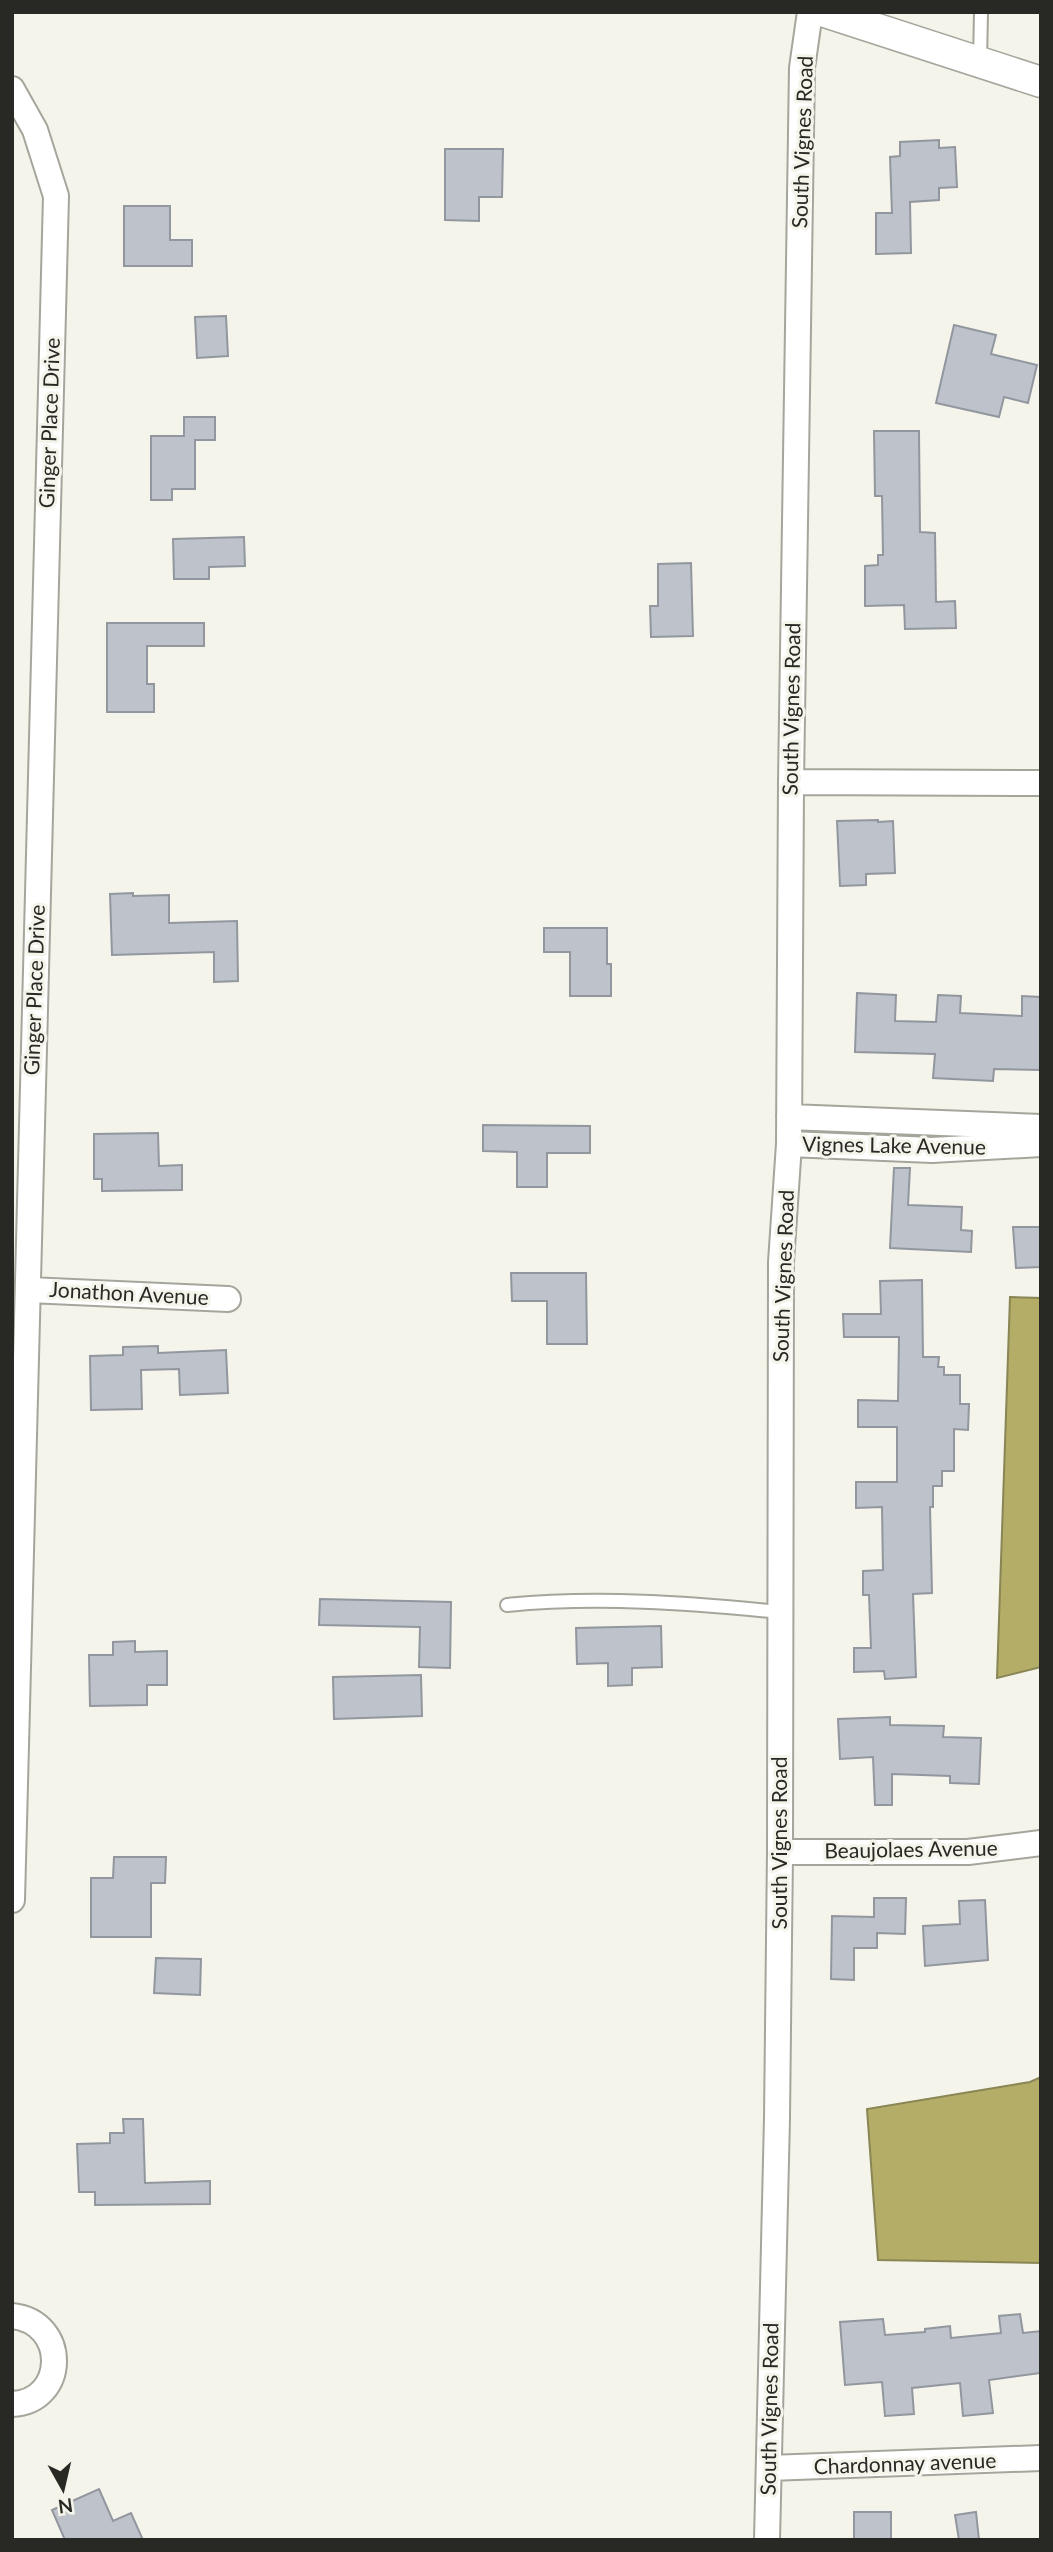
<svg xmlns="http://www.w3.org/2000/svg" width="1053" height="2552" font-family="Lato,sans-serif">
<rect width="100%" height="100%" fill="#f4f4ea"/>
<path fill="#b3ad68" stroke="#898554" stroke-width="2" d="M 1010,1297 L 1041,1298 L 1041,1667 L 997,1678 Z
M 1041,2077 L 1041,2263 L 878,2260 L 867,2109 L 1030,2082 Z"/>
<path fill="#bec3cb" stroke="#92969f" stroke-width="2" d="M 939,140 L 939,148 L 955,147 L 957,187 L 939,188 L 939,200 L 910,202 L 911,253 L 876,254 L 876,213 L 892,213 L 890,157 L 900,156 L 900,142 Z
M 445,149 L 503,149 L 502,197 L 479,197 L 479,221 L 445,220 Z
M 124,206 L 170,206 L 170,240 L 192,240 L 192,266 L 124,266 Z
M 226,316 L 228,356 L 197,358 L 195,317 Z
M 954,325 L 996,335 L 991,354 L 1037,365 L 1028,403 L 1004,397 L 999,417 L 936,403 Z
M 184,417 L 215,417 L 215,440 L 195,440 L 195,489 L 172,489 L 172,500 L 151,500 L 151,436 L 184,436 Z
M 874,431 L 919,431 L 920,532 L 935,533 L 936,602 L 955,601 L 956,628 L 905,629 L 904,605 L 865,606 L 865,566 L 878,565 L 878,555 L 883,555 L 882,496 L 875,496 Z
M 244,537 L 245,566 L 209,567 L 209,579 L 174,579 L 173,539 Z
M 691,563 L 693,636 L 651,637 L 650,606 L 658,606 L 658,564 Z
M 107,623 L 204,623 L 204,646 L 147,646 L 147,684 L 154,684 L 154,712 L 107,712 Z
M 878,820 L 878,822 L 893,821 L 895,873 L 866,874 L 866,885 L 840,886 L 837,821 Z
M 133,893 L 133,896 L 169,895 L 169,923 L 237,921 L 238,981 L 214,982 L 214,952 L 112,955 L 110,894 Z
M 544,928 L 607,928 L 607,964 L 611,964 L 611,996 L 570,996 L 570,952 L 544,952 Z
M 857,993 L 896,995 L 895,1021 L 936,1022 L 938,995 L 961,996 L 960,1013 L 1022,1016 L 1022,996 L 1041,997 L 1041,1070 L 994,1069 L 993,1081 L 933,1078 L 935,1054 L 855,1052 Z
M 483,1125 L 590,1126 L 590,1153 L 547,1153 L 547,1187 L 517,1187 L 517,1152 L 483,1151 Z
M 158,1133 L 159,1166 L 182,1165 L 182,1190 L 102,1191 L 102,1179 L 94,1179 L 94,1134 Z
M 894,1168 L 910,1168 L 908,1205 L 962,1207 L 961,1230 L 972,1231 L 971,1252 L 890,1248 Z
M 1013,1227 L 1041,1227 L 1041,1267 L 1016,1268 Z
M 511,1273 L 586,1273 L 587,1344 L 547,1344 L 547,1301 L 512,1301 Z
M 922,1280 L 923,1357 L 939,1357 L 938,1367 L 944,1367 L 944,1375 L 960,1375 L 960,1404 L 969,1404 L 968,1430 L 954,1429 L 954,1471 L 942,1471 L 942,1486 L 933,1486 L 933,1507 L 930,1507 L 932,1593 L 913,1594 L 916,1677 L 885,1679 L 884,1671 L 854,1672 L 854,1648 L 871,1648 L 869,1595 L 863,1595 L 863,1571 L 883,1570 L 882,1507 L 856,1508 L 856,1482 L 897,1482 L 897,1427 L 858,1427 L 858,1400 L 898,1401 L 899,1337 L 844,1337 L 843,1314 L 881,1314 L 880,1281 Z
M 158,1346 L 158,1353 L 226,1350 L 228,1393 L 180,1395 L 179,1369 L 141,1370 L 142,1409 L 91,1410 L 90,1356 L 123,1355 L 123,1347 Z
M 320,1599 L 451,1602 L 450,1668 L 419,1667 L 420,1627 L 319,1625 Z
M 661,1626 L 662,1667 L 632,1668 L 632,1685 L 608,1686 L 608,1663 L 577,1664 L 576,1628 Z
M 135,1641 L 135,1652 L 167,1651 L 167,1685 L 147,1685 L 147,1705 L 90,1706 L 89,1655 L 113,1655 L 113,1642 Z
M 421,1675 L 422,1716 L 334,1719 L 333,1677 Z
M 890,1717 L 890,1725 L 944,1726 L 943,1737 L 981,1738 L 979,1784 L 950,1783 L 950,1776 L 892,1774 L 892,1805 L 875,1805 L 873,1757 L 840,1759 L 838,1719 Z
M 114,1857 L 166,1857 L 165,1883 L 151,1883 L 151,1937 L 91,1937 L 91,1878 L 113,1878 Z
M 874,1898 L 906,1898 L 905,1934 L 877,1933 L 877,1948 L 854,1948 L 854,1980 L 831,1979 L 832,1916 L 874,1917 Z
M 985,1900 L 988,1960 L 925,1966 L 923,1926 L 960,1924 L 959,1901 Z
M 156,1958 L 201,1959 L 200,1995 L 154,1993 Z
M 123,2119 L 143,2119 L 145,2183 L 210,2181 L 210,2204 L 95,2205 L 95,2192 L 79,2192 L 77,2144 L 110,2143 L 110,2133 L 124,2133 Z
M 1020,2314 L 1023,2333 L 1041,2331 L 1041,2373 L 989,2380 L 993,2413 L 963,2416 L 960,2383 L 912,2388 L 914,2414 L 885,2416 L 882,2382 L 845,2385 L 840,2322 L 883,2319 L 885,2335 L 925,2332 L 925,2329 L 950,2326 L 951,2338 L 1001,2333 L 999,2316 Z
M 99,2489 L 113,2521 L 131,2513 L 143,2540 L 65,2540 L 52,2510 Z
M 854,2512 L 891,2512 L 891,2540 L 854,2540 Z
M 976,2512 L 979,2540 L 959,2540 L 955,2515 Z"/>
<g fill="none" stroke-linecap="round" stroke-linejoin="round">
<defs>
<path id="service" d="M 980,62 L 981,12
M 507,1605 C 598,1596 689,1603 780,1612"/>
<path id="minor" d="M 12,89 L 35,130 L 56,196 L 12,1900
M 791,782 L 1041,783
M 789,1117 L 1041,1127
M 789,1144 L 932,1150 L 1041,1144
M 29,1290 L 228,1299
M 780,1852 L 968,1852 L 1041,1843
M 12,2316 C 69,2322 67,2402 12,2404
M 769,2468 L 1041,2458
M 767,2540 L 777,2118 L 780,1852 L 781,1262 L 789,1144 L 791,782 L 802,68 L 810,12"/>
<path id="tertiary" d="M 825,12 L 1041,82"/>
</defs>
<use href="#service" stroke="#a6a59c" stroke-width="16"/>
<use href="#minor" stroke="#a6a59c" stroke-width="28"/>
<use href="#tertiary" stroke="#a6a59c" stroke-width="33"/>
<use href="#service" stroke="#fff" stroke-width="12"/>
<use href="#minor" stroke="#fff" stroke-width="24"/>
<use href="#tertiary" stroke="#fff" stroke-width="30"/>
</g>
<g text-anchor="middle" stroke-width="6" stroke-linejoin="round" paint-order="stroke">
<g font-size="21" fill="#282824" stroke="#f4f4ea">
<text transform="translate(803 142) rotate(-88)" y="7">South Vignes Road</text>
<text transform="translate(50 423) rotate(-88)" y="7">Ginger Place Drive</text>
<text transform="translate(792 709) rotate(-89)" y="7">South Vignes Road</text>
<text transform="translate(35 990) rotate(-88)" y="7">Ginger Place Drive</text>
<text transform="translate(894 1146) rotate(1)" y="7">Vignes Lake Avenue</text>
<text transform="translate(784 1276) rotate(-88)" y="7">South Vignes Road</text>
<text transform="translate(129 1294) rotate(3)" y="7">Jonathon Avenue</text>
<text transform="translate(780 1843) rotate(-90)" y="7">South Vignes Road</text>
<text transform="translate(911 1850) rotate(-1)" y="7">Beaujolaes Avenue</text>
<text transform="translate(770 2409) rotate(-89)" y="7">South Vignes Road</text>
<text transform="translate(905 2464) rotate(-2)" y="7">Chardonnay avenue</text>
</g>
</g>
<rect width="1053" height="2552" fill="none" stroke="#282824" stroke-width="28"/>
<g transform="translate(63 2489) rotate(172)" stroke="#f4f4ea" stroke-width="5" paint-order="stroke">
<path d="M0-5L12 26L0 18L-12 26Z" fill="#282824"/>
<text y="-10" font-size="19" font-weight="bold" text-anchor="middle" fill="#282824">N</text>
</g>
</svg>
